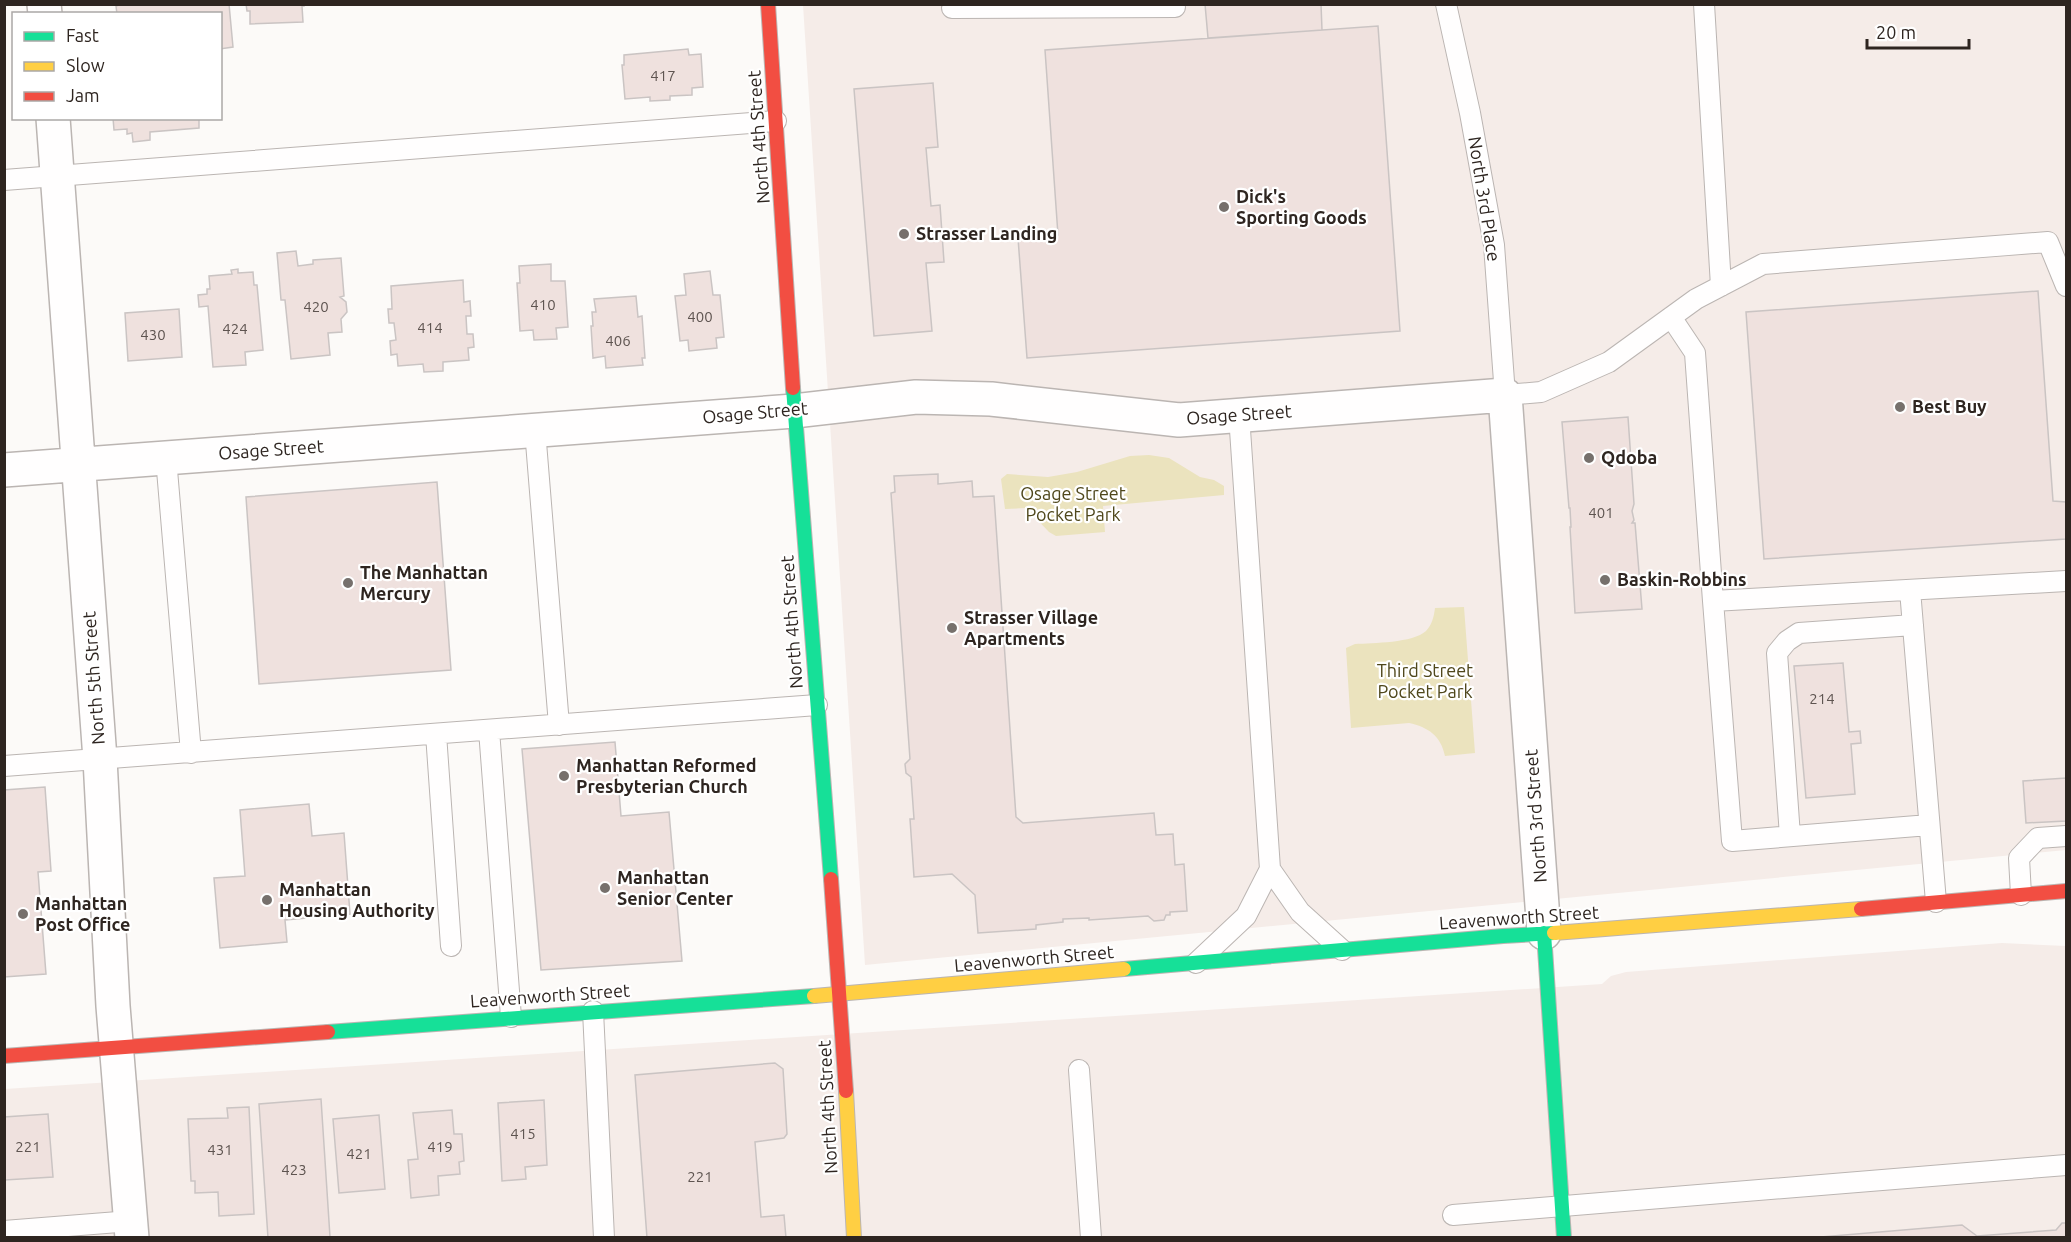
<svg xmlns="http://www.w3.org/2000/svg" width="2071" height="1242" font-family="Ubuntu,sans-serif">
<rect width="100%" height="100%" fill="#fcfaf8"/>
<path fill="#f5ece8" d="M 803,5 L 2066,5 L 2066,850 L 865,965 Z
M 2002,943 L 2066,946 L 2066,1237 L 5,1238 L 5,1089 L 1602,984 L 1611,976 L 1626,972 Z"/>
<path fill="#ebe3be" d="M 1149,455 L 1169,458 L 1200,477 L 1214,480 L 1224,486 L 1224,495 L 1103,506 L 1105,532 L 1056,536 L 1049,532 L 1026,508 L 1005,509 L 1001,479 L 1007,474 L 1048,477 L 1077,472 L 1130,456 Z
M 1464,607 L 1475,753 L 1445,756 C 1441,736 1428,727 1409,723 L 1351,728 L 1346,648 L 1355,644 C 1373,643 1413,643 1426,631 C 1432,625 1434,616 1435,608 Z"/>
<path fill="#efe1de" stroke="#cac4c3" stroke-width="1.5" d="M 121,4 L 229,4 L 233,47 L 220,49 L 220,14 L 117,14 L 116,6 Z
M 246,4 L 304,4 L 304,6 L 302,6 L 303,22 L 250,24 L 250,11 L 247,11 Z
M 1205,4 L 1321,4 L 1322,30 L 1208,38 Z
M 1378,26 L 1400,331 L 1027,358 L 1018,238 L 1058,235 L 1045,50 Z
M 688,49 L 689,55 L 701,54 L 703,87 L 692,88 L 692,95 L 670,96 L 670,100 L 650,101 L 650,97 L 625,99 L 622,65 L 624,65 L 624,55 Z
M 933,83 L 938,147 L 926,148 L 931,206 L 940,205 L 944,262 L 926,263 L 932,331 L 874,336 L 854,89 Z
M 113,118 L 199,118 L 199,128 L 150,132 L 150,140 L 133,142 L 132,133 L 127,134 L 127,129 L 114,130 Z
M 296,251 L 298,266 L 313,264 L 313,260 L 341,258 L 344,296 L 340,297 L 346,302 L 347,312 L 341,319 L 342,332 L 328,333 L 330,355 L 291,359 L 285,300 L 281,300 L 277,253 Z
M 551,264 L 551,281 L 565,281 L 568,327 L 556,328 L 557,339 L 534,340 L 533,330 L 520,331 L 517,283 L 520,283 L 519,266 Z
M 238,269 L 238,273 L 253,272 L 254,285 L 257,285 L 263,350 L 245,352 L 246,365 L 213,367 L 208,306 L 199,307 L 198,295 L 207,294 L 207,289 L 210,289 L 209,276 L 232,274 L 231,270 Z
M 710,271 L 713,295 L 720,295 L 724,337 L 716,338 L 717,348 L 689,351 L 688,340 L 680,341 L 675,296 L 686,295 L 684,274 Z
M 463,280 L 464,302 L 470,301 L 471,316 L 466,316 L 467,334 L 473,334 L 474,347 L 468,348 L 469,360 L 443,362 L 443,371 L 424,372 L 423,364 L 398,366 L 397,354 L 391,355 L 390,341 L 396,340 L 394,323 L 389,323 L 388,309 L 392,309 L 391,286 Z
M 2038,291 L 2053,501 L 2066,502 L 2066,539 L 1764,559 L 1746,312 Z
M 636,296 L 638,317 L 642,316 L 645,358 L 642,358 L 643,365 L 606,368 L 605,356 L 593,358 L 591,326 L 593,326 L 592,312 L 596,312 L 594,299 Z
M 179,309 L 182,357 L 128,361 L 125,313 Z
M 1628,417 L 1634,504 L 1632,511 L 1634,520 L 1632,523 L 1635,523 L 1642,609 L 1575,613 L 1570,527 L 1571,527 L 1570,508 L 1569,508 L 1562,422 Z
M 938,474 L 938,484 L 972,481 L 973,497 L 994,496 L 1016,817 L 1023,823 L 1154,813 L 1156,835 L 1173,834 L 1175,865 L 1184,864 L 1187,911 L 1170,912 L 1170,915 L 1166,915 L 1164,920 L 1154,921 L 1148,916 L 1089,920 L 1089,918 L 1063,919 L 1063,922 L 1036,925 L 1036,929 L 978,933 L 975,895 L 952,874 L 914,877 L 910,819 L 914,819 L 911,777 L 906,773 L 905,764 L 910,759 L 891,493 L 895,492 L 894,476 Z
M 437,482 L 451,670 L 259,684 L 246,497 Z
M 1843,663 L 1849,732 L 1860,731 L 1861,743 L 1851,744 L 1855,794 L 1806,798 L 1794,666 Z
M 615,742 L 621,816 L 669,812 L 682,961 L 541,970 L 522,749 Z
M 2066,778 L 2066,821 L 2026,823 L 2023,781 Z
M 45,787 L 51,871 L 38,872 L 46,974 L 4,977 L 4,790 Z
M 309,804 L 312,836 L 344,833 L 350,914 L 285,920 L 287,942 L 220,948 L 214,878 L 245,876 L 240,810 Z
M 775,1063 L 783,1069 L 787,1134 L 784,1138 L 755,1142 L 761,1217 L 784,1215 L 786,1238 L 647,1238 L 635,1075 Z
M 321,1099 L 330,1237 L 268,1238 L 259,1104 Z
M 544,1100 L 547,1165 L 525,1167 L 526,1179 L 502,1181 L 498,1103 Z
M 249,1107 L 254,1214 L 219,1216 L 218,1192 L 195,1193 L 195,1181 L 191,1181 L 188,1119 L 228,1118 L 227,1108 Z
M 452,1110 L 454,1134 L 462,1134 L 464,1161 L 459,1162 L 460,1174 L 438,1176 L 439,1195 L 411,1198 L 408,1160 L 418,1159 L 413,1113 Z
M 48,1114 L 53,1177 L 5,1180 L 4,1117 Z
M 379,1115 L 385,1189 L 339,1193 L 333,1119 Z
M 2062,1223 L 2066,1223 L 2066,1238 L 1809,1238 L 1962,1225 L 1977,1236 L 2056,1230 Z"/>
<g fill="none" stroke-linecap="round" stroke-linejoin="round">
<defs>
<path id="lane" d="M 1446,4 L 1470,113 L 1494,245 L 1505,395 L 1541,392 L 1609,362 L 1696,299 L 1763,264 L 2048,242 L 2066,286
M 1704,4 L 1721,286
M 952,8 L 1175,7
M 4,180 L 776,121
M 1671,317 L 1695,353 L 1713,601 L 2066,581
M 535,430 L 559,725
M 166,458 L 191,753
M 1910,590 L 1936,902
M 1713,601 L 1732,841 L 1929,825
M 489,730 L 511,1017
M 436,734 L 451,946
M 4,766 L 817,705
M 1790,836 L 1777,653 L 1787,641 L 1799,633 L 1913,625
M 1270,869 L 1300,912 L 1342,950
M 2021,895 L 2019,858 L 2038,838 L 2066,836
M 1196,963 L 1246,916 L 1270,869 L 1239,415
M 593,1011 L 604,1238
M 1079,1070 L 1091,1238
M 1453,1215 L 2066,1165
M 4,1231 L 131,1221"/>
<path id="street" d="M 44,4 L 45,14
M 53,118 L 100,759 L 113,1006 L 132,1238
M 4,470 L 794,411 L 916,397 L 991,399 L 1179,420 L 1505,395 L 1544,933"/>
<path id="fast" d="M 793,388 L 831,879
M 1544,933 L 1564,1238
M 1124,969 L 1503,936 L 1554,933
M 328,1032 L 814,996"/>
<path id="slow" d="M 1554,933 L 1861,909
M 814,996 L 1124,969
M 846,1091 L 854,1238"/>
<path id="jam" d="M 768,4 L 793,388
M 831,879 L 846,1091
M 1861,909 L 2066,891
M 4,1056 L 328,1032"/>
</defs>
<use href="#lane" stroke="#bbb5b2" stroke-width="22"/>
<use href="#street" stroke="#bbb5b2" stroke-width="36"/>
<use href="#fast" stroke="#bbb5b2" stroke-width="16"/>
<use href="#slow" stroke="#bbb5b2" stroke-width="16"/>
<use href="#jam" stroke="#bbb5b2" stroke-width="16"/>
<use href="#lane" stroke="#fffefe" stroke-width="20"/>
<use href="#street" stroke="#fffefe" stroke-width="33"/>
<use href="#fast" stroke="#16e098" stroke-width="14"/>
<use href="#slow" stroke="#ffcf43" stroke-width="14"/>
<use href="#jam" stroke="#f24e42" stroke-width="14"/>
</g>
<g fill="#76706c" stroke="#fff" stroke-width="2">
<circle cx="1224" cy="207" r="6"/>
<circle cx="904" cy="234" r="6"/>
<circle cx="1900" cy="407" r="6"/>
<circle cx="1589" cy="458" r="6"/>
<circle cx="1605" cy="580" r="6"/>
<circle cx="348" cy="583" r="6"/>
<circle cx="952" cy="628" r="6"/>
<circle cx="564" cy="776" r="6"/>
<circle cx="605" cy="888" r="6"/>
<circle cx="267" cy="900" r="6"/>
<circle cx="23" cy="914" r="6"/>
</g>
<g text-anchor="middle" stroke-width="4.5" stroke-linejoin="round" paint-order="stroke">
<g font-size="15" fill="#5e5450">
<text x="663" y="81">417</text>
<text x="543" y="310">410</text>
<text x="316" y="312">420</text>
<text x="700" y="322">400</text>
<text x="430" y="333">414</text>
<text x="235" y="334">424</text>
<text x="153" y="340">430</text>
<text x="618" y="346">406</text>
<text x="1601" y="518">401</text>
<text x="1822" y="704">214</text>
<text x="523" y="1139">415</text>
<text x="28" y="1152">221</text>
<text x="440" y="1152">419</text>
<text x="220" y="1155">431</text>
<text x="359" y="1159">421</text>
<text x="294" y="1175">423</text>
<text x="700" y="1182">221</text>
</g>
<g font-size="18" fill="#2e2520" stroke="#fff">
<text transform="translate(759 137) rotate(-94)" y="6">North 4th Street</text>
<text transform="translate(1484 199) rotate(81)" y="6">North 3rd Place</text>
<text transform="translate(755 413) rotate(-5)" y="6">Osage Street</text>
<text transform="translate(1239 415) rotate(-4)" y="6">Osage Street</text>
<text transform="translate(271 450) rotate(-4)" y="6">Osage Street</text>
<text transform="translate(792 622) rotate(-94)" y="6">North 4th Street</text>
<text transform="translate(94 678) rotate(-94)" y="6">North 5th Street</text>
<text transform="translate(1536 816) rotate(-94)" y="6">North 3rd Street</text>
<text transform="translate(1519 918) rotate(-4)" y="6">Leavenworth Street</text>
<text transform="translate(1034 959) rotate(-5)" y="6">Leavenworth Street</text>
<text transform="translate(550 996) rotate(-4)" y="6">Leavenworth Street</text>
<text transform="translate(828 1107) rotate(-93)" y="6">North 4th Street</text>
</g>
<g font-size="18" font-weight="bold" fill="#2e2520" stroke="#fff" text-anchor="start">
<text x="1236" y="203">Dick's<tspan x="1236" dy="21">Sporting Goods</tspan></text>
<text x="916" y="240">Strasser Landing</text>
<text x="1912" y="413">Best Buy</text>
<text x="1601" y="464">Qdoba</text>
<text x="360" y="579">The Manhattan<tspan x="360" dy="21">Mercury</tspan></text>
<text x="1617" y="586">Baskin-Robbins</text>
<text x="964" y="624">Strasser Village<tspan x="964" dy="21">Apartments</tspan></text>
<text x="576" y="772">Manhattan Reformed<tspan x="576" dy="21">Presbyterian Church</tspan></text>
<text x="617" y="884">Manhattan<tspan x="617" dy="21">Senior Center</tspan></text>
<text x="279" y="896">Manhattan<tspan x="279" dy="21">Housing Authority</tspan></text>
<text x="35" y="910">Manhattan<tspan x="35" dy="21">Post Office</tspan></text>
</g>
<g font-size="18" fill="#4f471b" stroke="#fff">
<text x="1073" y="500">Osage Street<tspan x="1073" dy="21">Pocket Park</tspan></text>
<text x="1425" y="677">Third Street<tspan x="1425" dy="21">Pocket Park</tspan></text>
</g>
</g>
<rect width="2071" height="1242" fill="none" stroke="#2e2520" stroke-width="12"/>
<rect x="12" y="12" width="210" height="108" fill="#ffffff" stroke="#aba8a6" stroke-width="1.5"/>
<rect x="24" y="32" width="30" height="9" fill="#16e098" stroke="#aba8a6" stroke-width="1.5"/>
<text x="66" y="42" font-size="18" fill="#2e2520">Fast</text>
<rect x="24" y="62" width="30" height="9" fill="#ffcf43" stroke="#aba8a6" stroke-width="1.5"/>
<text x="66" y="72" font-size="18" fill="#2e2520">Slow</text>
<rect x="24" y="92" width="30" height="9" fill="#f24e42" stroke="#aba8a6" stroke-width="1.5"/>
<text x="66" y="102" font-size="18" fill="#2e2520">Jam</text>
<path d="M1867 39v9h102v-9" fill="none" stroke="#2e2520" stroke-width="3"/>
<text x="1876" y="39" font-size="18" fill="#2e2520" stroke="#ffffff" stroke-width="4.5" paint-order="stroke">20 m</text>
</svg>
